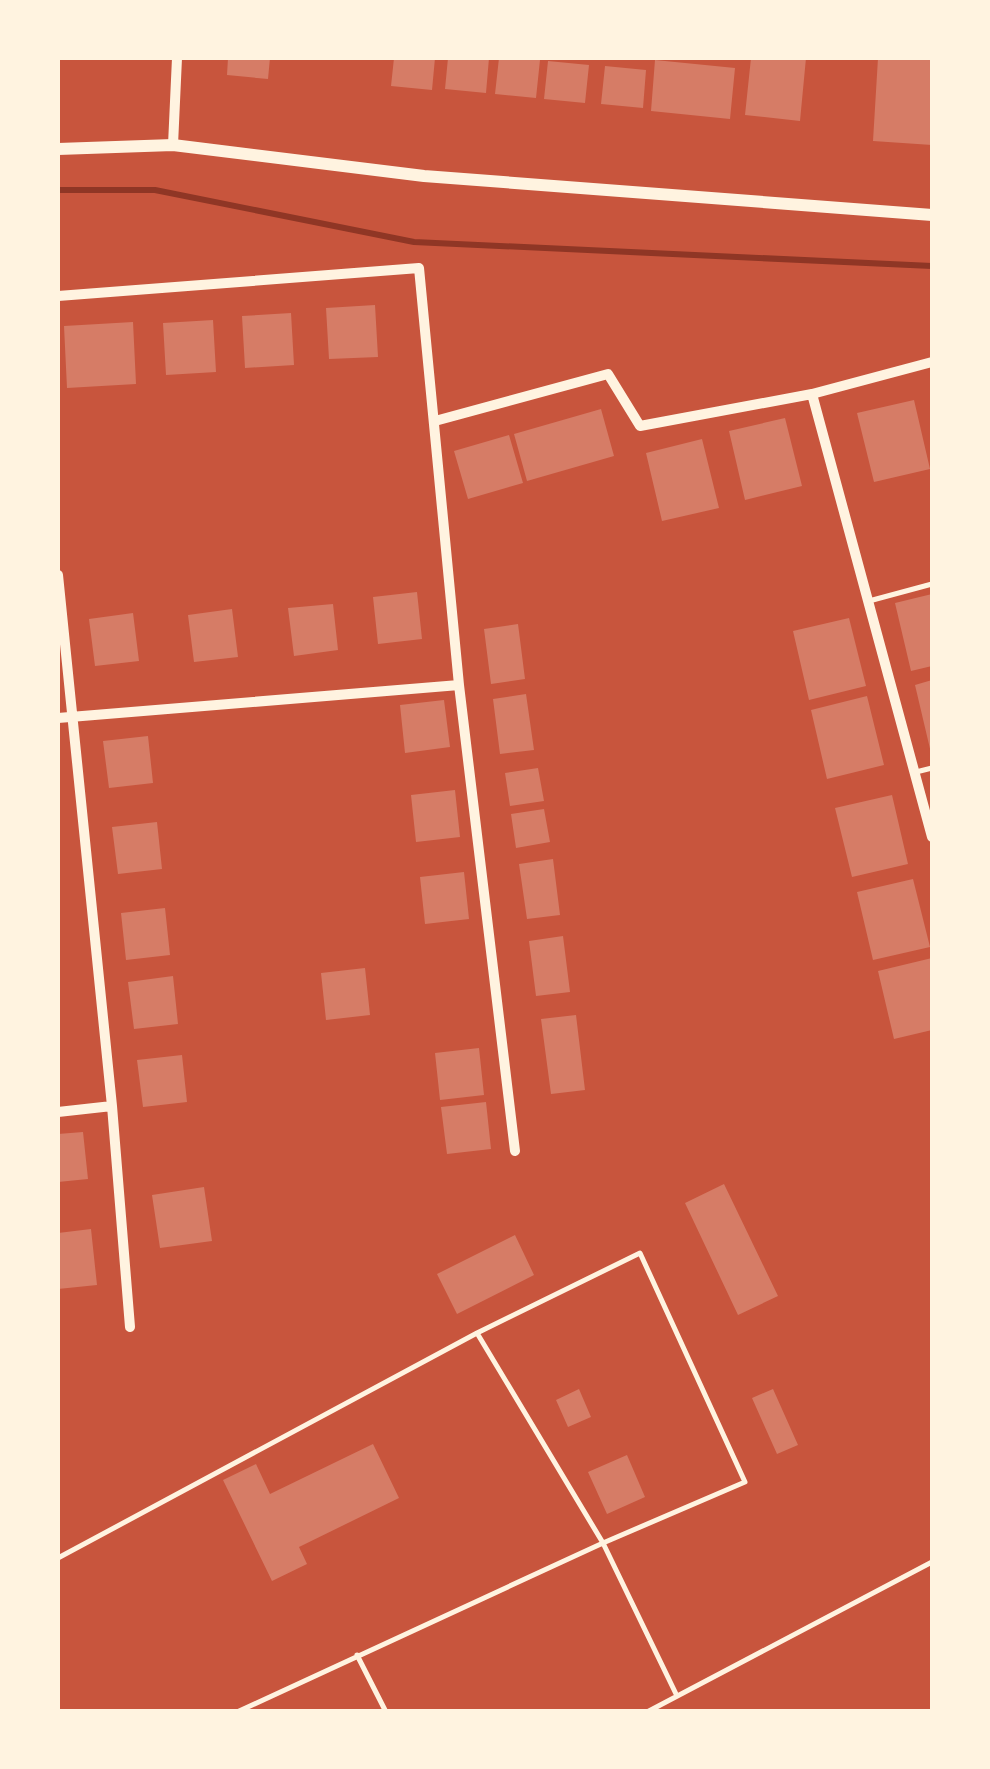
<svg xmlns="http://www.w3.org/2000/svg" width="990" height="1769" font-family="Quicksand,sans-serif">
<rect width="100%" height="100%" fill="#c8553d"/>
<g fill="none" stroke-linecap="round" stroke-linejoin="round">
<path stroke="#8f3625" stroke-width="6" d="M 58,190 L 155,190 L 414,242 L 932,266"/>
</g>
<path fill="#d67c66" d="M 228,58 L 270,58 L 268,79 L 227,75 Z
M 394,58 L 435,58 L 432,90 L 391,86 Z
M 448,58 L 489,58 L 486,93 L 445,89 Z
M 499,58 L 540,60 L 536,98 L 495,94 Z
M 751,58 L 806,58 L 800,121 L 745,115 Z
M 878,58 L 932,58 L 932,145 L 873,141 Z
M 655,60 L 735,68 L 730,119 L 651,111 Z
M 548,61 L 589,65 L 585,103 L 544,99 Z
M 605,66 L 646,70 L 643,108 L 601,104 Z
M 375,305 L 378,357 L 329,359 L 326,308 Z
M 291,313 L 294,365 L 245,368 L 242,316 Z
M 213,320 L 216,372 L 166,375 L 163,323 Z
M 133,322 L 136,384 L 67,388 L 64,326 Z
M 914,400 L 930,469 L 874,482 L 857,413 Z
M 601,409 L 614,456 L 527,481 L 514,434 Z
M 785,418 L 802,486 L 745,500 L 729,431 Z
M 509,435 L 523,483 L 468,499 L 454,451 Z
M 702,439 L 719,508 L 662,521 L 646,453 Z
M 417,592 L 422,639 L 378,644 L 373,597 Z
M 932,594 L 932,666 L 911,671 L 895,603 Z
M 333,604 L 338,650 L 294,656 L 288,608 Z
M 232,609 L 238,657 L 194,662 L 188,615 Z
M 133,613 L 139,661 L 95,666 L 89,619 Z
M 849,618 L 866,686 L 809,700 L 793,631 Z
M 518,624 L 525,679 L 491,684 L 484,629 Z
M 932,680 L 932,753 L 931,753 L 915,685 Z
M 526,694 L 534,750 L 500,754 L 493,699 Z
M 867,696 L 884,765 L 827,779 L 811,710 Z
M 444,700 L 450,747 L 405,753 L 400,705 Z
M 148,736 L 153,783 L 109,788 L 103,741 Z
M 538,768 L 544,801 L 510,806 L 505,773 Z
M 455,790 L 460,837 L 416,842 L 411,795 Z
M 892,795 L 908,864 L 852,877 L 835,808 Z
M 544,809 L 550,842 L 516,848 L 511,814 Z
M 157,822 L 162,869 L 118,874 L 112,827 Z
M 553,859 L 560,915 L 527,919 L 519,864 Z
M 464,872 L 469,919 L 425,924 L 420,877 Z
M 913,879 L 930,947 L 873,960 L 857,892 Z
M 165,908 L 170,955 L 126,960 L 121,913 Z
M 563,936 L 570,992 L 536,996 L 529,941 Z
M 932,958 L 932,1030 L 894,1039 L 878,971 Z
M 365,968 L 370,1015 L 326,1020 L 321,973 Z
M 173,976 L 178,1024 L 134,1029 L 128,982 Z
M 576,1015 L 585,1090 L 551,1094 L 541,1019 Z
M 479,1048 L 484,1095 L 440,1100 L 435,1053 Z
M 182,1055 L 187,1102 L 143,1107 L 137,1060 Z
M 486,1102 L 491,1149 L 447,1154 L 441,1107 Z
M 83,1132 L 88,1179 L 58,1182 L 58,1134 Z
M 724,1184 L 778,1296 L 738,1315 L 685,1203 Z
M 204,1187 L 212,1241 L 160,1248 L 152,1195 Z
M 91,1229 L 97,1285 L 58,1289 L 58,1233 Z
M 515,1235 L 534,1275 L 457,1314 L 437,1274 Z
M 579,1389 L 591,1417 L 568,1427 L 556,1400 Z
M 773,1389 L 798,1445 L 777,1454 L 752,1398 Z
M 373,1444 L 399,1498 L 299,1547 L 307,1564 L 272,1581 L 223,1480 L 256,1464 L 270,1494 Z
M 627,1455 L 645,1497 L 607,1514 L 588,1472 Z"/>
<g fill="none" stroke-linecap="round" stroke-linejoin="round">
<path stroke="#fff3e0" stroke-width="5" d="M 869,601 L 932,584
M 916,772 L 932,768
M 640,1253 L 745,1482 L 603,1543 L 477,1333 Z
M 58,1558 L 477,1333
M 357,1655 L 386,1712
M 237,1712 L 603,1543 L 677,1696
M 647,1712 L 932,1562"/>
<path stroke="#fff3e0" stroke-width="10" d="M 173,145 L 177,58
M 58,296 L 419,268 L 459,685 L 515,1151
M 812,394 L 932,837
M 435,421 L 608,374 L 640,426 L 812,394 L 932,362
M 58,575 L 112,1106 L 130,1327
M 58,718 L 459,685
M 58,1112 L 112,1106"/>
<path stroke="#fff3e0" stroke-width="12" d="M 58,149 L 173,145 L 424,176 L 932,215"/>
</g>
<rect width="990" height="1769" fill="none" stroke="#fff3e0" stroke-width="120"/>
</svg>
